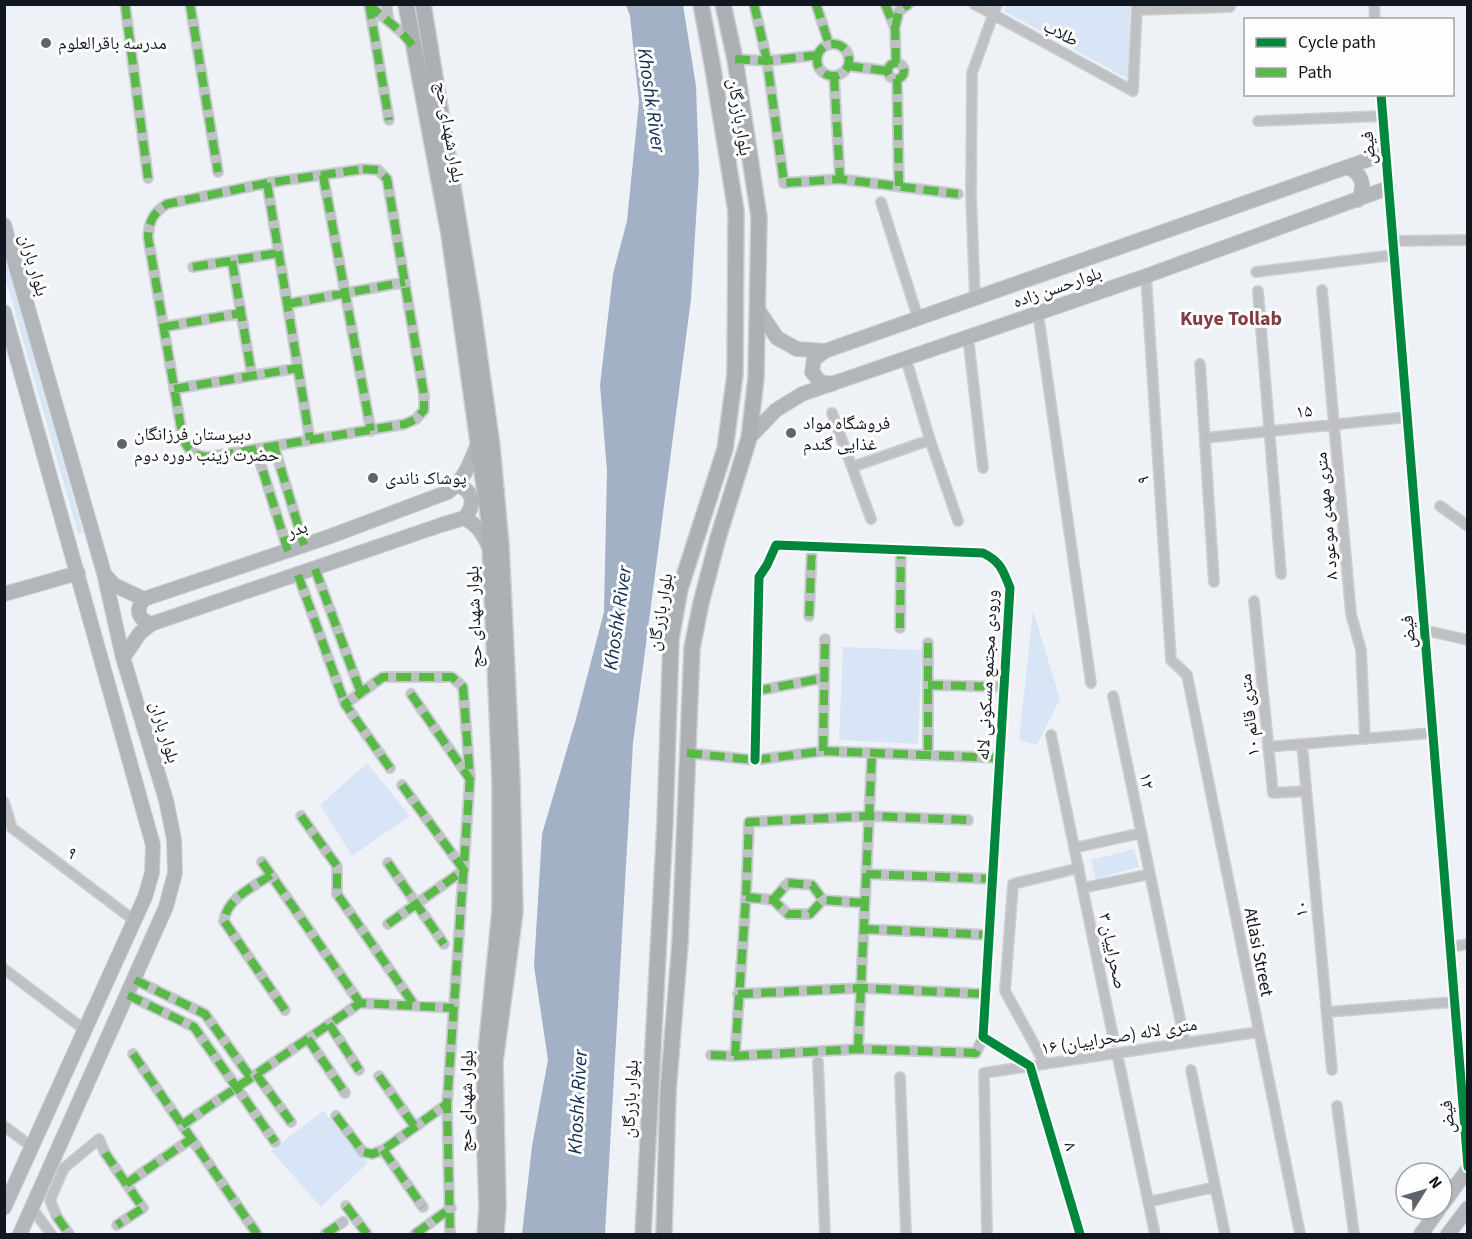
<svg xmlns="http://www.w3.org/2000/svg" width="1472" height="1239" font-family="'Source Sans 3','Noto Naskh Arabic',sans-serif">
<rect width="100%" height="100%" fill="#eef2f6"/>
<path fill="#d8e5f7" d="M 1006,5 L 1130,5 L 1128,79 L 1004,11 Z
M 5,257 L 83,532 L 81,534 L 78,533 L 5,277 Z
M 1033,610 L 1060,699 L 1037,745 L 1019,740 Z
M 843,647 L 922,650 L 918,744 L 839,740 Z
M 367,763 L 410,816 L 352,856 L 320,805 Z
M 1134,849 L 1139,867 L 1096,879 L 1091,860 Z
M 323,1111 L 368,1163 L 321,1207 L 271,1151 Z"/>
<path fill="#a2b1c6" d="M 626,5 L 683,5 L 696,86 L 699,171 L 691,299 L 633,743 L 605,1234 L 522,1234 L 532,1146 L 548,1060 L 534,966 L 542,834 L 576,719 L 604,612 L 607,471 L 600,385 L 613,274 L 627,221 L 639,102 L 630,16 Z"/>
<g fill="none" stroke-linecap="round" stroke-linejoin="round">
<defs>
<path id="street" d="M 125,4 L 148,178
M 190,4 L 218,172
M 369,4 L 389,120
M 386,4 L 389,22
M 754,4 L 767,61 L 784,183 L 840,179 L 958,194
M 816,4 L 829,44
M 885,4 L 895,28 L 896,63
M 974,4 L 1133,91 L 1137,4
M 1374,4 L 1375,20
M 370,6 L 400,31 L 413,45
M 1137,10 L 1230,7
M 895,28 L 899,11 L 909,4
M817 60a16 16 0 1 1 32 0a16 16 0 1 1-32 0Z
M 735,59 L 767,61 L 818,55
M888 71a8 8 0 1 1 16 0a8 8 0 1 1-16 0Z
M 848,66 L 888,71
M 834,76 L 840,179
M 897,79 L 899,186
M 1381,94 L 1468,1167
M 1258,121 L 1382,116
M 363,169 L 378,170 L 387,179 L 424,395 L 424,410 L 416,419 L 405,424 L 208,457 C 194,456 189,451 183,439 L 148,237 C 149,221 153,213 167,204 L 267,183 Z
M 323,175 L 371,431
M 267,183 L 310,440
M 881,202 L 918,318
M 1392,241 L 1468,240
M 232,261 L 252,376
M 193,267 L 278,253
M 1256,272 L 1393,255
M 1146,276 L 1171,660 L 1187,675 L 1300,1234
M 1322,290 L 1351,614 L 1361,650 L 1365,739
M 1258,291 L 1281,574
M 975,299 L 971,195 L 972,73 L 997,4
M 287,304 L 405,282
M 1038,313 L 1091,683
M 164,327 L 241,313
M 968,336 L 983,468
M 906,359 L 930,440 L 958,521
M 1200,364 L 1214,582
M 174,389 L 298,368
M 832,413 L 871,519
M 1205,438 L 1407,417
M 274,446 L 304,545
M 256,449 L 288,551
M 852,467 L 930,440
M 1440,506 L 1468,526
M 315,569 L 361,693
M 298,575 L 345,704
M 1254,601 L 1273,793 L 1306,791
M 809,616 L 812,546
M 900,628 L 901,550
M 1424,630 L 1468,640
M 928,643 L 928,755
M 928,685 L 1004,687
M 756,691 L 824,678
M 411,694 L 468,776
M 1113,696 L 1185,1043
M 1051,735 L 1114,1041
M 1302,744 L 1332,1070
M 1268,747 L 1432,733
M 823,751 L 825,639
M 687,753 L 755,760 L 823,751 L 1000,758
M 755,760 L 759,577 L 767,565 L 776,545 L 983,553 C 1000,561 1003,570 1010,588 L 983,1037 L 1030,1066 L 1080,1234
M 390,768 L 345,704 L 383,677 L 452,677 L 463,687 L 470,778 L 447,1104 L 450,1234
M 4,802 L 12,828 L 135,921
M 301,816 L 337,866 L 337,894 L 415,1006
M 1074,848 L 1141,833
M 262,862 L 360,1003
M 388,863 L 444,944
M 866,874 L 993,879
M 271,875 C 253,887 227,898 224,921 L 285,1010
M 1083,888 L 1150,874
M 746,897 L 773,900 L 788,914 L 810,914 L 823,900
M 773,900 L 788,883 L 812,885 L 823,900 L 865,903
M 388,924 L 464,870 L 402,785
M 864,929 L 990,935
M 1450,947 L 1468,944
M 4,969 L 85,1030
M 135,980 L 205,1014 L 251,1078
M 738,994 L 861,988 L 986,994
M 128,995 L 194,1027 L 275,1142
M 1327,1012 L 1454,1002
M 329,1024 L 359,1070
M 308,1039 L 345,1093
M 858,1049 L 872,753
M 1117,1053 L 1155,1234
M 133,1054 L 257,1234
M 711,1055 L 735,1056 L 858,1049 L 976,1053 L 983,1037
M 735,1056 L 746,897 L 749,822 L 869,816 L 968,820
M 818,1062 L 825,1234
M 1045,1064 L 1005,991 L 1013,884 L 1079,868
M 1191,1070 L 1225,1234
M 256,1074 L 291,1122
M 379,1076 L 415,1127
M 900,1077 L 906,1234
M 1337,1106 L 1354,1234
M 336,1116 L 363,1152 L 372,1154 L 383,1150 L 447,1104
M 182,1125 L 360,1003 L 454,1008
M 4,1126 L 32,1147
M 383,1150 L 423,1207
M 126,1184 L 191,1139
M 1148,1202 L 1215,1187
M 346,1206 L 367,1234
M 32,1208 L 51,1234
M 69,1234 L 57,1217 L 50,1200 L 64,1168 L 99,1139 L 105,1153 L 143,1208 L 117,1225
M 325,1234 L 343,1222
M 415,1234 L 451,1208
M 987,1234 L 984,1073 L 1258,1032"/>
<path id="secondary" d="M 1347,167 C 1362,173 1366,185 1358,200
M 4,225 L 104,573 L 123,658 L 166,800 L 174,839 L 175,873 L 166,907 L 20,1234
M 757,308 L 777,338 L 797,349 L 825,351 L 1384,154
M 4,312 L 153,845 L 152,873 L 145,897 L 4,1208
M 825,351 L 814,359 L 812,372 L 820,382 L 832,384
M 749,438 L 776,410 L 802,394 L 1146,276 L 1388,188
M 458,485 C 474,492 476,505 464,518
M 105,575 L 114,585 L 144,599 L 331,536 L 448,492 C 465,480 471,460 479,441
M 4,594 L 78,573
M 144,599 C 135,610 138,619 151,624
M 123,658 L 140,633 L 151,624 L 441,525 L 464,518 C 478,525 483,534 489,547
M 1442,1205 L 1468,1169
M 1421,1234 L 1439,1209
M 1448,1234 L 1468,1208"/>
<path id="primary" d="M 406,4 L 449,234 L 489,521 L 500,781 L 500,910 L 485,1062 L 484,1121 L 487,1208 L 485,1234
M 423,4 L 472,303 L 492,446 L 501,545 L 512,778 L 515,912 L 495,1062 L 498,1207 L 496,1234
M 643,1234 L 665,823 L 671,639 L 680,589 L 725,449 L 735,374 L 736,211 L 712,63 L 701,4
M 664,1234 L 668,1092 L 680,943 L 692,648 L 701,603 L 718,538 L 749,438 L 756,378 L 759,217 L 735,59 L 723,4"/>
</defs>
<use href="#street" stroke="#cbcfd3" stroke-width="12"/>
<use href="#secondary" stroke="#cbcfd3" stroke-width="16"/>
<use href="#primary" stroke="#cbcfd3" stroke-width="18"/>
<use href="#street" stroke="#bec0c3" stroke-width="9"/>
<use href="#secondary" stroke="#b2b6ba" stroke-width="14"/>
<use href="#primary" stroke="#acafb4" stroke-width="15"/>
<path stroke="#58b947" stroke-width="8" stroke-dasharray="15 8" stroke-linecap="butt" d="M 125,4 L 148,178
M 190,4 L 218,172
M 369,4 L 389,120
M 372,4 L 370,6 L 400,31 L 414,47
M 754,4 L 767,61 L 784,183 L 840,179 L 958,194
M 816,4 L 829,44
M 885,4 L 895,28 L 896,63
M 895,28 L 899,11 L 909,4
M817 60a16 16 0 1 1 32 0a16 16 0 1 1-32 0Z
M 735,59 L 767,61 L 818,55
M888 71a8 8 0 1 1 16 0a8 8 0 1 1-16 0Z
M 848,66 L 888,71
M 834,76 L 840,179
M 897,79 L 899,186
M 363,169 L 378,170 L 387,179 L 424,395 L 424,410 L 416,419 L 405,424 L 208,457 C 194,456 189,451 183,439 L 148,237 C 149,221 153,213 167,204 L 267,183 Z
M 323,175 L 371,431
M 267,183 L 310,440
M 232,261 L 252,376
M 193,267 L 278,253
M 287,304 L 405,282
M 164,327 L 241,313
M 174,389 L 298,368
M 274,446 L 304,545
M 256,449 L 288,551
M 315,569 L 361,693
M 298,575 L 345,704
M 809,616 L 812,546
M 900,628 L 901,550
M 928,643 L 928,755
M 928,685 L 1004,687
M 756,691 L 824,678
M 411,694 L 469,778
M 823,751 L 825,639
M 687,753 L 755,760 L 823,751 L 1000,758
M 390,768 L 345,704 L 383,677 L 452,677 L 463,687 L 470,778 L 447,1104 L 450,1234
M 301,816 L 337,866 L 337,894 L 415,1006
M 262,862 L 360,1003
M 388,863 L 444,944
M 866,874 L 993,879
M 271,875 C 253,887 227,898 224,921 L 285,1010
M 746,897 L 773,900 L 788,914 L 810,914 L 823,900
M 773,900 L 788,883 L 812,885 L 823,900 L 865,903
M 388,924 L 464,870 L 402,785
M 864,929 L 990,935
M 135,980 L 205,1014 L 251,1078
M 738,994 L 861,988 L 986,994
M 128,995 L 194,1027 L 275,1142
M 329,1024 L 359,1070
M 308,1039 L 345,1093
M 858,1049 L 872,753
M 133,1054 L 257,1234
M 711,1055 L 735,1056 L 858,1049 L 976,1053 L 983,1037
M 735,1056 L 746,897 L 749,822 L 869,816 L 968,820
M 256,1074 L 291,1122
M 379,1076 L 415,1127
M 336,1116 L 363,1152 L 372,1154 L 383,1150 L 447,1104
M 182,1125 L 360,1003 L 454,1008
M 383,1150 L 423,1207
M 105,1153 L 143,1208 L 117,1225
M 126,1184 L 191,1139
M 346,1206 L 367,1234
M 57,1217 L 69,1234
M 325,1234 L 343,1222
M 415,1234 L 451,1208"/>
<defs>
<path id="cycleway" d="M 1381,94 L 1468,1167
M 755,760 L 759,577 L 767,565 L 776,545 L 983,553 C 1000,561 1003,570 1010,588 L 983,1037 L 1030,1066 L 1080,1234"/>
</defs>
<use href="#cycleway" stroke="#fefefe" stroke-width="13"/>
<use href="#cycleway" stroke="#00873e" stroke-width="9"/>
</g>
<g fill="#5e646a" stroke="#fefefe" stroke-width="2">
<circle cx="46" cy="43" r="6"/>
<circle cx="791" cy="433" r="6"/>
<circle cx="122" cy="444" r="6"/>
<circle cx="373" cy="478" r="6"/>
</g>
<g text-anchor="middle" stroke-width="6" stroke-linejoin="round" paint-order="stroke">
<g font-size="18" fill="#11171f" stroke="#fefefe">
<text transform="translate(1061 33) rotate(28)" y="6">طلاب</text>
<text transform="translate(740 117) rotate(81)" y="6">بلوار بازرگان</text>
<text transform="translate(450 132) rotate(80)" y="6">بلوار شهدای حج</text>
<text transform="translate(1368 148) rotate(-95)" y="6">فیض</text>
<text transform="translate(34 265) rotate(74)" y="6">بلوار باران</text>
<text transform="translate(1057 287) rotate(-19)" y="6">بلوارحسن زاده</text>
<text transform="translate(1304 411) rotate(-6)" y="6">۱۵</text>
<text transform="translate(1143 480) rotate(-94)" y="6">۹</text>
<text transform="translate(1326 516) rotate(-95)" y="6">۸ متری مهدی موعود</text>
<text transform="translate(297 529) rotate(-19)" y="6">بدر</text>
<text transform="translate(660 612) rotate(-80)" y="6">بلوار بازرگان</text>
<text transform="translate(474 617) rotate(-92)" y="6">بلوار شهدای حج</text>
<text transform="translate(1408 632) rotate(-95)" y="6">فیض</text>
<text transform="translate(987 675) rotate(-87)" y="6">ورودی مجتمع مسکونی لاله</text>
<text transform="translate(1249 715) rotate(-96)" y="6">۱۰ متری قائم</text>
<text transform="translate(165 732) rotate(73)" y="6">بلوار باران</text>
<text transform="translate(1147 781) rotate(78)" y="6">۱۲</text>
<text transform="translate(72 853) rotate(37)" y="6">۹</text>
<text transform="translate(1301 909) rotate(-95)" y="6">۱۰</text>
<text transform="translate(1113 951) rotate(78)" y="6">صحراییان ۳</text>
<text transform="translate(1259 952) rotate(79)" y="6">Atlasi Street</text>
<text transform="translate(1119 1036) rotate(-9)" y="6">۱۶ متری لاله (صحراییان)</text>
<text transform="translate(630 1099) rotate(-87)" y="6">بلوار بازرگان</text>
<text transform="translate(466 1101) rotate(-89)" y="6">بلوار شهدای حج</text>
<text transform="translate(1447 1117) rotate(-95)" y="6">فیض</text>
<text transform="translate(1071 1146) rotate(73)" y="6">۸</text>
</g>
<g font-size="18" fill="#11171f" stroke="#fefefe" text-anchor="start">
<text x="58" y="49">مدرسه باقرالعلوم</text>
<text x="803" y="429">فروشگاه مواد<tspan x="803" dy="21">غذایی گندم</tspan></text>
<text x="134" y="440">دبیرستان فرزانگان<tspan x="134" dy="21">حضرت زینب دوره دوم</tspan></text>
<text x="385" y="484">پوشاک ناندی</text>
</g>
<g font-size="20" font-style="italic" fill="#112d54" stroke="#fefefe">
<text transform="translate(652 100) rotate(82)" y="7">Khoshk River</text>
<text transform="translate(617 618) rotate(-82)" y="7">Khoshk River</text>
<text transform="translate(577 1102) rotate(-87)" y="7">Khoshk River</text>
</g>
<g font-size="20" font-weight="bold" fill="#853c41" stroke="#fefefe">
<text x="1231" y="325">Kuye Tollab</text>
</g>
</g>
<rect width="1472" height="1239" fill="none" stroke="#11171f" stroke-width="12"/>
<rect x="1244" y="18" width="210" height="78" fill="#fefefe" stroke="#9fa2a5" stroke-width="1.5"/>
<rect x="1256" y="38" width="30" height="9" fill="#00873e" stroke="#9fa2a5" stroke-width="1.5"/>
<text x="1298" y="48" font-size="18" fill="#11171f">Cycle path</text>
<rect x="1256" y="68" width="30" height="9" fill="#58b947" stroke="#9fa2a5" stroke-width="1.5"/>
<text x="1298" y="78" font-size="18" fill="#11171f">Path</text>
<g transform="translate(1424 1191) rotate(53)"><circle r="28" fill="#fefefe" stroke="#9fa2a5" stroke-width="1.5"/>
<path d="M0-4.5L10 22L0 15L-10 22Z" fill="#5e646a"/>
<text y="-9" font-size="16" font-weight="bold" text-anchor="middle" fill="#11171f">N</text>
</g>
</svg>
